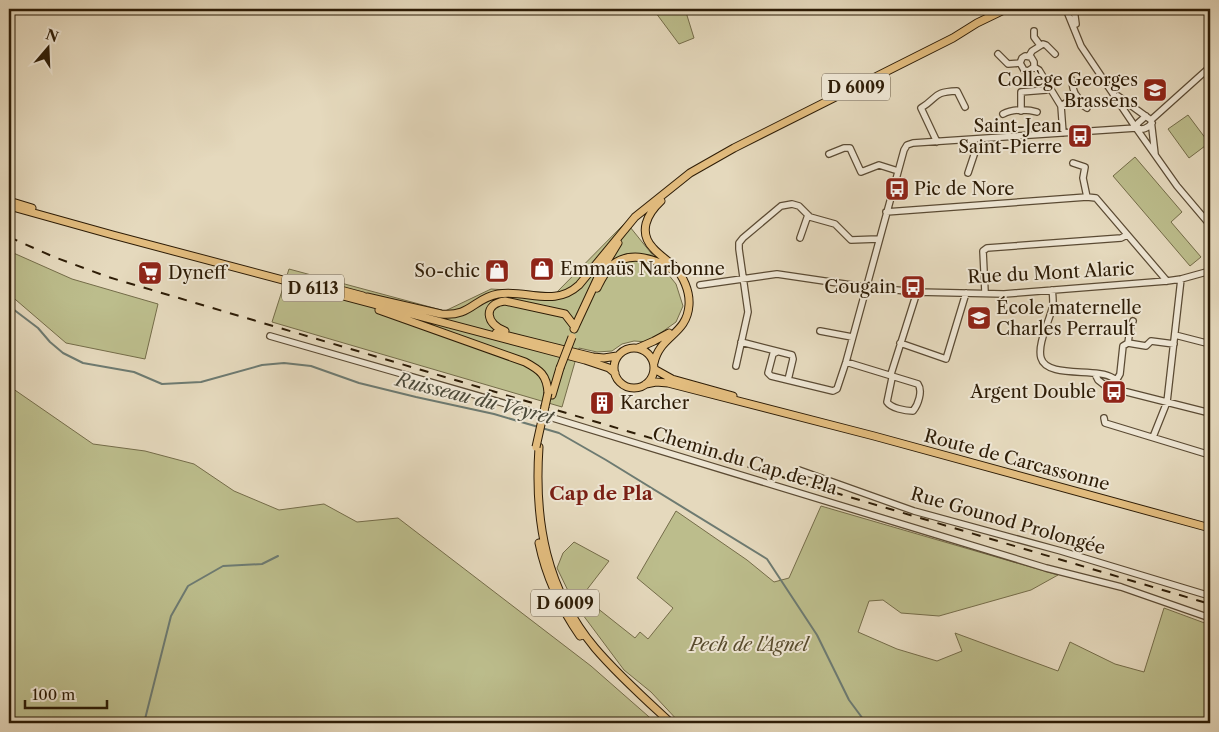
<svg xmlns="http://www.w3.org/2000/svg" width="1219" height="732" font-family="'Libre Caslon Text',serif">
<rect width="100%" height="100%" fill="#e5d9bd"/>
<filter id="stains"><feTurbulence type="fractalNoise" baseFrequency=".004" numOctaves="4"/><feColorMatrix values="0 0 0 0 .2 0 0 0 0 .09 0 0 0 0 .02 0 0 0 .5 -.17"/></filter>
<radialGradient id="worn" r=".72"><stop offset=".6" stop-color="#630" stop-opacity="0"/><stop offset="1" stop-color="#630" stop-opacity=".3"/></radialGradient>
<path fill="#bcbd8c" stroke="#746c49" d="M 653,9 L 685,9 L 694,38 L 679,44 Z
M 1188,115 L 1209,143 L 1189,158 L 1168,129 Z
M 1135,157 L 1182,212 L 1171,222 L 1201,257 L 1190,266 L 1113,176 Z
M 626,222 L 676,284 L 683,306 L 676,322 L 648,342 L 634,341 L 622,344 L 612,351 L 597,352 L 579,348 L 562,407 L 272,322 L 289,269 L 445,311 L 491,289 L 556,293 Z
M 9,251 L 72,279 L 158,304 L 145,359 L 66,343 L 9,294 Z
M 9,386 L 93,444 L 145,451 L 194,464 L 234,491 L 279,510 L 324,504 L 357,522 L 398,518 L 591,666 L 656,723 L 9,723 Z
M 821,506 L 1058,575 L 1031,590 L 939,616 L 901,613 L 883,600 L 869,601 L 858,632 L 897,649 L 937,661 L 962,651 L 955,633 L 1058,671 L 1070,642 L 1115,664 L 1144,672 L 1164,608 L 1210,625 L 1210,718 L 1207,723 L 680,723 L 651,692 L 624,670 L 574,603 L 557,568 L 563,553 L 574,542 L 609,561 L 582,596 L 635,638 L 640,632 L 648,639 L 673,608 L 637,578 L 676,511 L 747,560 L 774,582 L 789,578 Z"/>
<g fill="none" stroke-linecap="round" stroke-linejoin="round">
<path stroke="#6d7a71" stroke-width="2" d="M 9,306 L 38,328 L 50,342 L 63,353 L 83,363 L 134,372 L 162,384 L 201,382 L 262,365 L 284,363 L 311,366 L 359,383 L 416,397 L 494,414 L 559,433 L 606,460 L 767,559 L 817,635 L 849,700 L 866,723
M 144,723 L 171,616 L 188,586 L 223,566 L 262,564 L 278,556"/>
<defs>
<path id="minor" d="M 1066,9 L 1081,46 L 1136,128 L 1177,186 L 1210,225
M 1074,9 L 1076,24
M 1203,9 L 1210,12
M 1034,31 L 1034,37 L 1040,45
M 998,54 L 1008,64 L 1020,63
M 1029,56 L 1032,51 L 1043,44 L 1046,45 L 1055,54
M 1034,67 L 1034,62 L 1031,57 L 1025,56 L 1022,58 L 1020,63 L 1024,70 L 1028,71 L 1034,67 L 1039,70 L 1061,106 L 1063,133
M 1072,80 C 1072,90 1078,103 1087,108
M 1118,96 L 1151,120 L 1155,154
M 1061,106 L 1077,96
M 1021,111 L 1021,92 L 1046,90 L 1050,88
M 1003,114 C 1012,109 1028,109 1037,112
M 1151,120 L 1210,67
M 1136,128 L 1138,123 L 1146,116
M 937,142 L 921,108 C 939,97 932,92 957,91 L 965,107
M 829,154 L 844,148 L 850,148 L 861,172 L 879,165 L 898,171
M 1073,163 L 1085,167 L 1083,178 L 1087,197
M 968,173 L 975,152 L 974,140
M 886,212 L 1087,197 L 1096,198 L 1167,281
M 800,238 L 808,215
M 700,285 L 777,274 L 865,287 L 917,292 L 1004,294 L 1167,281 L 1181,279 L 1210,271
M 1052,290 C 1053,295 1053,300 1053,305 C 1050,320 1037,344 1041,358 C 1047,379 1097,367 1113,378 C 1117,381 1120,387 1122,391
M 985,292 L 983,251 L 987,248 L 1121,238 L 1127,235
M 820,331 L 852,337
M 1175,335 L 1210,344
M 270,336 L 510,405 L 1046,568 L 1121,587 L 1210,618
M 741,342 L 792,355 L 793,359 L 788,380
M 900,343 L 946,359 L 966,293
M 1128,343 L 1130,329 L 1133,321
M 777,352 L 773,354 L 768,373 L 771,376 L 833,391 L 837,389 L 846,362 L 904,150 L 907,145 L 913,143 L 1136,128 C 1143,130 1147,129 1152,123
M 846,362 L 918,384 C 923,391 918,405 913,411 C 905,411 891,408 887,402 L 892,378 L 891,374 L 917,292
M 736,366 L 748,312 L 739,249 L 739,243 L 743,238 L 781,206 L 792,204 L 799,206 L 810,217 L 835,224 L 851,240 L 878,239
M 1095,374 L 1098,380 L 1107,387 L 1210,413
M 1116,381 L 1120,374 L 1123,346 L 1128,343 L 1146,346 L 1151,341 L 1174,344
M 1104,418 L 1105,423 L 1210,455
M 1153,437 L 1167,402 L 1181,279
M 799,470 L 914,511 L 1061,551 L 1210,596"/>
<path id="major" d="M 9,201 L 32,208
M 9,206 L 113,235 L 585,360 L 609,368 L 615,373
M 303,280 L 363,296
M 597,288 C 601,280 605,271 612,265 C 631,250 657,259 674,271
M 367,297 L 441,314 C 471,317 474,298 498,294 C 527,289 554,308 579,285 L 635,217 L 690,173 L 734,148 L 953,38 L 977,23 L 1006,9
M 379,310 L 525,362 C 540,370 547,375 548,393
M 574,329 L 601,271 L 618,243
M 505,331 C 486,325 482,304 505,301 L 565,314 L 575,327
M 496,333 L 593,357 L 604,358 L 617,356
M614 368a20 20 0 1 1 40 0a20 20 0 1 1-40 0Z
M 638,348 L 654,341 L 669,333
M 654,363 C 660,335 687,335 689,305 C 690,291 683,276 674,266 C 667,260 659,255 653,248 C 638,232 647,214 661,201
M 654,369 L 672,379 L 733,396
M 646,384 L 656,382 L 668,383 L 874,436 L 1210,528
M 552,395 L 560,368
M 539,447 C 534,522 546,589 595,648 C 618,675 645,699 671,723
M 539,543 C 546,577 560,607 580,636"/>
</defs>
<use href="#minor" stroke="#5b4b34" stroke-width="8"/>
<use href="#major" stroke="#2d1c06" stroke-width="9"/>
<use href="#minor" stroke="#eee6d4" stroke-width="5.5"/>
<use href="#major" stroke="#e2bc7e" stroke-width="7"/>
<path stroke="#2d1c06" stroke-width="2" stroke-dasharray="9 9" stroke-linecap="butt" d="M 9,237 L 54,257 L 108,277 L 1210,604"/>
<defs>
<path id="major-bridge" d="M 560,368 L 572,337
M 536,447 L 548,393"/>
</defs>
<use href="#major-bridge" stroke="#2d1c06" stroke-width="9" stroke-linecap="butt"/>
<use href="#major-bridge" stroke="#e2bc7e" stroke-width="7"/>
</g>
<defs>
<symbol id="school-square" viewBox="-11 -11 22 22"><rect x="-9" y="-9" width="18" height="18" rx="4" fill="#8f2418" stroke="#eee6d4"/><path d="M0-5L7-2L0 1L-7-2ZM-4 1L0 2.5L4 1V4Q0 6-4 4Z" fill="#fff"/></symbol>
<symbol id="bus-square" viewBox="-11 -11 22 22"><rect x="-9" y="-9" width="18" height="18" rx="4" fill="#8f2418" stroke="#eee6d4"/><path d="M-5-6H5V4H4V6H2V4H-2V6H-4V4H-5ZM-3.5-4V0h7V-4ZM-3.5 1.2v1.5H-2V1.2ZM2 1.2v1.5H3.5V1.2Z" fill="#fff"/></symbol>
<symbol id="shop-square" viewBox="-11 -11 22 22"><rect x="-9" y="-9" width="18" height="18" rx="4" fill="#8f2418" stroke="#eee6d4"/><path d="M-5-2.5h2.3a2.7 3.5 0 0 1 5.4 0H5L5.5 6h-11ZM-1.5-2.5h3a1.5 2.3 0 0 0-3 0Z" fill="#fff"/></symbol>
<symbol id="supermarket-square" viewBox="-11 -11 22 22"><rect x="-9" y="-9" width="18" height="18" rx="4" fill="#8f2418" stroke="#eee6d4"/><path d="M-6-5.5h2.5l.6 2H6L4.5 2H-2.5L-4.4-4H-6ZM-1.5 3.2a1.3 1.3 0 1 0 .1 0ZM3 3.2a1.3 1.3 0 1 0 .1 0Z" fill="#fff"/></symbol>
<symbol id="building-square" viewBox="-11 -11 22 22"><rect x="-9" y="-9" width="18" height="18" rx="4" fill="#8f2418" stroke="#eee6d4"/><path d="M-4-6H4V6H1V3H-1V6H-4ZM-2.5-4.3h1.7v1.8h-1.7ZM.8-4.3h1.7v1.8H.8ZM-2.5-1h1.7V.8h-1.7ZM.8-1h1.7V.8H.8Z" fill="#fff"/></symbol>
</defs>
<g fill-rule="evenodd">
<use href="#school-square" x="1141" y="76" width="28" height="28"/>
<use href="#bus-square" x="1066" y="122" width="28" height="28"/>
<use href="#bus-square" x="883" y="175" width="28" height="28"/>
<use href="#shop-square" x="528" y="255" width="28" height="28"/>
<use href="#shop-square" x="483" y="257" width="28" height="28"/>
<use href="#supermarket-square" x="136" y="259" width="28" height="28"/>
<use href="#bus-square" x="899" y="273" width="28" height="28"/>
<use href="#school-square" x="965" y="304" width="28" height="28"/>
<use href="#bus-square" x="1100" y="378" width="28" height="28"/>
<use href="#building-square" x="588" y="389" width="28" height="28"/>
</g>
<g text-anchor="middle" stroke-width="4" stroke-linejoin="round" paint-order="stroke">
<g fill="#eee6d4" stroke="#675944" stroke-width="1">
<rect x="822" y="73.5" width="68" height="27" rx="4"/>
<rect x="282" y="274.5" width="62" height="27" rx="4"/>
<rect x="531" y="589.5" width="68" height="27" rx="4"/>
</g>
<g font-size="16" font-weight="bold" fill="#2d1c06">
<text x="856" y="93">D 6009</text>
<text x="313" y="294">D 6113</text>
<text x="565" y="609">D 6009</text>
</g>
<g font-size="18" fill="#2d1c06" stroke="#eee6d4" text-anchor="end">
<text x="1138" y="86">Collège Georges<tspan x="1138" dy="21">Brassens</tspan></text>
<text x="1062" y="132">Saint-Jean<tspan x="1062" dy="21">Saint-Pierre</tspan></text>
<text x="914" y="195" text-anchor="start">Pic de Nore</text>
<text x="560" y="275" text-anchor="start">Emmaüs Narbonne</text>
<text x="480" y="277">So-chic</text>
<text x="168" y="279" text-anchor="start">Dyneff</text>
<text x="896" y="293">Cougain</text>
<text x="996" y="314" text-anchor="start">École maternelle<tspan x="996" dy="21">Charles Perrault</tspan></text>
<text x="1096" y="398">Argent Double</text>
<text x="620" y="409" text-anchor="start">Karcher</text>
</g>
<g font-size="18" fill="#2d1c06" stroke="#eee6d4">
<text transform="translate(1051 273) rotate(-3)" y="6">Rue du Mont Alaric</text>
<text transform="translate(1017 460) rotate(15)" y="6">Route de Carcassonne</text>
<text transform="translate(745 461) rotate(17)" y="6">Chemin du Cap de Pla</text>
<text transform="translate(1008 521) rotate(16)" y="6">Rue Gounod Prolongée</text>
</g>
<g font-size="18" font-style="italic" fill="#584c2e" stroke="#eee6d4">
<text x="749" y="651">Pech de l'Agnel</text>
</g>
<g font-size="19" font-style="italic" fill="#4d4b3b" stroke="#eee6d4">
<text transform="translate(475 398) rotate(14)" y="7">Ruisseau du Veyret</text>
</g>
<g font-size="19" font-weight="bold" fill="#7a1f14" stroke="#eee6d4">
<text x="601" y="500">Cap de Pla</text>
</g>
</g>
<rect width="1219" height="732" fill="none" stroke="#e5d9bd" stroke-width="30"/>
<rect x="10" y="10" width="1199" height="712" fill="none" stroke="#2d1c06" stroke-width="2.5"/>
<rect x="15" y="15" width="1189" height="702" fill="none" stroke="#2d1c06"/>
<g transform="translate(48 48) rotate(19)" stroke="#eee6d4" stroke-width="4" paint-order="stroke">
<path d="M0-4L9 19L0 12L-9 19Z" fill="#2d1c06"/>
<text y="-8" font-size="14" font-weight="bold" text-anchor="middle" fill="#2d1c06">N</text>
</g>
<path d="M25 700v8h82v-8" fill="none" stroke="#2d1c06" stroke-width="2.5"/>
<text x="32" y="700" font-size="15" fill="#2d1c06" stroke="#eee6d4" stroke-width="4" paint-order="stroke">100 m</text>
<rect width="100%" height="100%" filter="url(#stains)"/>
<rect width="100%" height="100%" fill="url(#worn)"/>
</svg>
